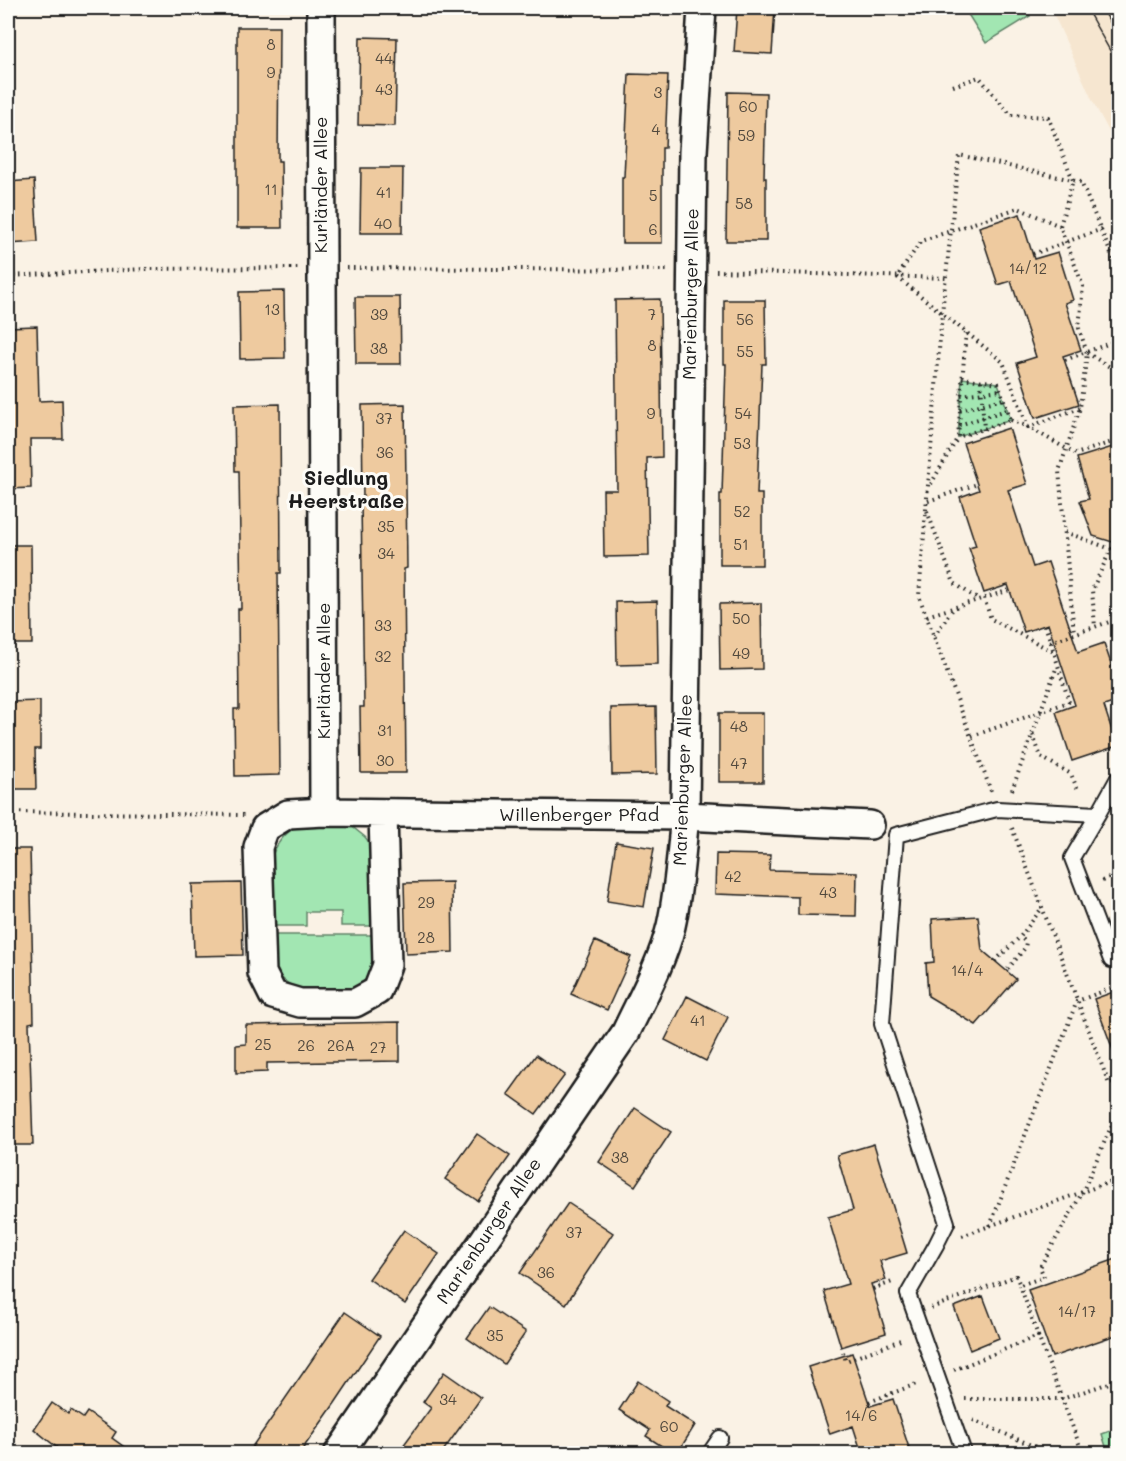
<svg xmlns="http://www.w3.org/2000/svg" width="1126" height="1461" font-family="Mali,sans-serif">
<rect width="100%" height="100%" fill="#faf2e5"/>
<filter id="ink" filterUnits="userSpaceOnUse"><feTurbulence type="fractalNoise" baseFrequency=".0167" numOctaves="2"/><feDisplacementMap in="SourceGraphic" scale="12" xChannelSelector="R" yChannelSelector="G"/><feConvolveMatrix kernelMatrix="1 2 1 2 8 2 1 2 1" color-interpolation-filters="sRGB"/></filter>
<g filter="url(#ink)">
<path fill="#f6e6d0" d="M 1051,8 L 1118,8 L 1118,148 L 1093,102 Z"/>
<path fill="#a2e6b2" stroke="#5f8167" stroke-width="1.5" d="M 964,8 L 1024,8 L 1030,16 L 986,43 Z
M 962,378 L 998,383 L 1011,420 L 958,437 Z
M 300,824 L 350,825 L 365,837 L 372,846 L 379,926 L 341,926 L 341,912 L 306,912 L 306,926 L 269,926 C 269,885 259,847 300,824 Z
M 269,935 L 380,935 C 382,962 364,993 334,997 C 328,998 318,994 311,992 C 295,988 282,984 275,967 C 270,958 271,945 269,935 Z
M 1118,1428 L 1118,1453 L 1108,1453 L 1102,1434 Z"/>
<path fill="#eeca9f" stroke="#1c1c1c" stroke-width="1.5" d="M 737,8 L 775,8 L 772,54 L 734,52 Z
M 237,27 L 279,27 L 278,161 L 281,161 L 282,228 L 237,228 Z
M 360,37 L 397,38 L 395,126 L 358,125 Z
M 629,74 L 668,75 L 665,148 L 662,148 L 662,243 L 622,243 L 622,177 L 624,177 Z
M 728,92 L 766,93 L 764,178 L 766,178 L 766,241 L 726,241 Z
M 361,168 L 403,168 L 402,233 L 360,233 Z
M 34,180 L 38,242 L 8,244 L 8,182 Z
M 1020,214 L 1034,259 L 1058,252 L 1073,300 L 1065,303 L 1081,350 L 1063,356 L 1079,404 L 1035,418 L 1017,363 L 1036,357 L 1011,281 L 998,285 L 979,227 Z
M 284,291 L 285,358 L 240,359 L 239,292 Z
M 355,297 L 400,297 L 401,364 L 356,364 Z
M 660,299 L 662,457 L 647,458 L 649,556 L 604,557 L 603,490 L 617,490 L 615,300 Z
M 724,300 L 765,300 L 766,364 L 762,364 L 757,494 L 762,494 L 762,565 L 720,565 L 720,494 L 722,494 L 726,364 L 724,364 Z
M 37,326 L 39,401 L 62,400 L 63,439 L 30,439 L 31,488 L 8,489 L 8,327 Z
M 280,404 L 281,573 L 278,573 L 280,775 L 235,776 L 234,709 L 239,709 L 238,609 L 241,609 L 239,471 L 235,471 L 234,405 Z
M 405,404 L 407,568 L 404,569 L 406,773 L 361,773 L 360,707 L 364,707 L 361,502 L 363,502 L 362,405 Z
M 1009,428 L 1027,484 L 1008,490 L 1033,567 L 1048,562 L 1078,652 L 1104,643 L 1119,687 L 1119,701 L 1104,706 L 1117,746 L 1072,761 L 1056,712 L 1075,705 L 1048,624 L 1024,632 L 1008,585 L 984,593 L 969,548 L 976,546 L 960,497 L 979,490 L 963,443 Z
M 1119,445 L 1119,544 L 1093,536 L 1080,501 L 1089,499 L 1077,458 Z
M 8,545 L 31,545 L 32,644 L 8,644 Z
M 657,601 L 658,664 L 617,665 L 616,602 Z
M 761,603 L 762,669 L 720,670 L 719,604 Z
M 40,701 L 40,749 L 35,749 L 36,789 L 8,789 L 8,702 Z
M 656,707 L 657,774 L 612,775 L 611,708 Z
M 719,713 L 763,713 L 763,782 L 719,782 Z
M 616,842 L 654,848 L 644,907 L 607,901 Z
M 8,849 L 30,849 L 34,1022 L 29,1023 L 33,1145 L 8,1145 Z
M 716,854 L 770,855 L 769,870 L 857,872 L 856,916 L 798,915 L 798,897 L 715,894 Z
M 452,882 L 453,952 L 406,954 L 404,883 Z
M 241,883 L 243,955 L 194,956 L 192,884 Z
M 978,916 L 982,950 L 1016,979 L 976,1025 L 928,996 L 926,963 L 934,962 L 932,919 Z
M 595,941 L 631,957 L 607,1010 L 571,994 Z
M 1119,990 L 1119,1058 L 1116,1058 L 1094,999 Z
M 687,996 L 728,1017 L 706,1061 L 665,1040 Z
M 400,1022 L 400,1061 L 267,1063 L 267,1072 L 236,1073 L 236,1045 L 246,1044 L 246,1025 Z
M 536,1055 L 565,1075 L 536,1114 L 508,1094 Z
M 635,1108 L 671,1132 L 635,1186 L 599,1162 Z
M 477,1134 L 510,1156 L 478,1201 L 445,1179 Z
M 874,1144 L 907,1253 L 880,1261 L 886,1280 L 871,1284 L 886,1333 L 841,1347 L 824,1291 L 848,1284 L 828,1217 L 853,1210 L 837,1155 Z
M 568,1203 L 613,1233 L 566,1304 L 520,1273 Z
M 404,1230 L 439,1254 L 405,1304 L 369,1279 Z
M 1119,1258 L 1119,1334 L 1052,1357 L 1028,1290 Z
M 983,1296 L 999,1338 L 970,1350 L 954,1307 Z
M 489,1307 L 526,1332 L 504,1364 L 467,1338 Z
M 345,1312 L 380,1336 L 335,1403 L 299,1454 L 247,1454 Z
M 852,1353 L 870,1406 L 893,1399 L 911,1454 L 862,1454 L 853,1426 L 830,1434 L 808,1367 Z
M 444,1372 L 481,1398 L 441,1454 L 397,1454 L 431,1408 L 423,1402 Z
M 638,1381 L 668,1401 L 665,1406 L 695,1425 L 677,1454 L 674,1454 L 646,1436 L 650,1430 L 619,1410 Z
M 52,1403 L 68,1414 L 71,1410 L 83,1418 L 87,1412 L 116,1432 L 112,1438 L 134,1454 L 65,1454 L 34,1429 Z"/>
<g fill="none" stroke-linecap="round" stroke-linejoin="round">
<defs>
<path id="service" d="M 1098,814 L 1072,858 L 1111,960
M 709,1454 L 720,1438
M 959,1454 L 962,1447 L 908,1294 L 936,1245 L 947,1223 L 882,1024 L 896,835 L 997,809 L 1098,814 L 1118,778"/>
<path id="minor" d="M 321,8 L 324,812
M 383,814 L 387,965 L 377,991 L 355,1003 L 300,1003 L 273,995 L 262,973 L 258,847 L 265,828 L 288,814 L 324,812 L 685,816 L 870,825
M 338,1454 L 626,1032 C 642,998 662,963 671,926 C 679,890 681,853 685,816 L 693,152 L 702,8"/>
</defs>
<use href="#service" stroke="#1c1c1c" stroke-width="18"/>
<use href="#minor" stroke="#1c1c1c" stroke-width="32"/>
<path stroke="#1c1c1c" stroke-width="4" stroke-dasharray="1.5 4.5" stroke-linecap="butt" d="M 953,86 L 979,77 L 1011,115 L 1048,117 L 1073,180 L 1060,226 L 1083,286 L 1079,328 L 1087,353 L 1080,408 L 1059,471 L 1074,633
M 1060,226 L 1018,208 L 921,241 L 897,277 L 1003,362 L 1028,427 L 1076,454 L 1118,440
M 1033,254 L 1102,229
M 347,268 L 667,270
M 716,271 L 946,278
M 8,276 L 146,269 L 298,268
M 1087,353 L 1118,372
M 1065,360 L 1118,340
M 962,378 L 998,383 L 1011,420 L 958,437 L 966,331
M 981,381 L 984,430
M 961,395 L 1000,390
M 960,410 L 1003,399
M 1011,420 L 1028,427 L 1080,408
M 959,425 L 1007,410
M 931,484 L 958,437
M 928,501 L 977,484
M 927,511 L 954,583 L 979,600
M 1065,532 L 1111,549 L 1092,590 L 1095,627
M 984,598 L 991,619 L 1054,652 L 1069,702
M 927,616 L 1010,590
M 1045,625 L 1054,652
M 934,636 L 953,609
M 1050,642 L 1118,619
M 1033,735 L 1041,757 L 1071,774 L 1077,788
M 972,736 L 1074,700
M 1012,790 L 1057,666
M 991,791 L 919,596 L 942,313 L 959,155 L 1081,182 L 1118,271
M 8,812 L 244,815
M 1012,828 L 1109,1084 L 1118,1080
M 1102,881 L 1118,874
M 995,961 L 1020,937 L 1042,908
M 1008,969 L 1025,948 L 1026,942 L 1020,937
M 990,1226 L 1077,1001 L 1118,986
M 962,1236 L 1118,1179
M 873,1289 L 892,1282
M 931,1308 L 1016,1276 L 1020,1285 L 1044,1277 L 1040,1267 L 1082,1193 L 1118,1111
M 1038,1336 L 1083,1454
M 843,1352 L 846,1361 L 903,1339
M 954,1370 L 1038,1336 L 1020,1285
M 965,1399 L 1062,1399 L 1118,1380
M 869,1402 L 919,1383
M 973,1420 L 1052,1454"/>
<use href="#service" stroke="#fdfcf7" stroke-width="14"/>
<use href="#minor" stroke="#fdfcf7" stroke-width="27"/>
<path stroke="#1c1c1c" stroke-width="1.5" d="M 1086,8 L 1118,65
M 1102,8 L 1118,36"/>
</g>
</g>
<g text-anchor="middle" stroke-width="6" stroke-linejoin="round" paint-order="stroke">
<g font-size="15" fill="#50483d">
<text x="271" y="50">8</text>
<text x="384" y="64">44</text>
<text x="271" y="78">9</text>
<text x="384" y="95">43</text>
<text x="658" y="98">3</text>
<text x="748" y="112">60</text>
<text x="656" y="135">4</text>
<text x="746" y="141">59</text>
<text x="271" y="195">11</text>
<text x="384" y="198">41</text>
<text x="653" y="201">5</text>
<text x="744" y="209">58</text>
<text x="383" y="229">40</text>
<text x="653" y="235">6</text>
<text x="1028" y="274">14/12</text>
<text x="272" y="315">13</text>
<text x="379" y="320">39</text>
<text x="652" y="320">7</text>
<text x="745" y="325">56</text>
<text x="652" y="351">8</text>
<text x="379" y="354">38</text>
<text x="745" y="357">55</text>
<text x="651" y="419">9</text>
<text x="743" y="419">54</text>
<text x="384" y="424">37</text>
<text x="742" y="449">53</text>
<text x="385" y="458">36</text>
<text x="742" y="517">52</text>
<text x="386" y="532">35</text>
<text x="741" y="550">51</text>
<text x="386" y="559">34</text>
<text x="741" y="624">50</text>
<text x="383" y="631">33</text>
<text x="741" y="659">49</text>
<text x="383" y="662">32</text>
<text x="739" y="732">48</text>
<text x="385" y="736">31</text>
<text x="385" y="766">30</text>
<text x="739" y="769">47</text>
<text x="733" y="882">42</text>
<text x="828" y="898">43</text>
<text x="426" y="908">29</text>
<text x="426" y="943">28</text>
<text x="967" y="976">14/4</text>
<text x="698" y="1026">41</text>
<text x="263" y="1050">25</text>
<text x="306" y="1051">26</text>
<text x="341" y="1051">26A</text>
<text x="378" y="1053">27</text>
<text x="620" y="1163">38</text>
<text x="574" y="1238">37</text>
<text x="546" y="1278">36</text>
<text x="1077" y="1317">14/17</text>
<text x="495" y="1341">35</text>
<text x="448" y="1405">34</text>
<text x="861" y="1421">14/6</text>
<text x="669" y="1432">60</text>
</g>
<g font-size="18" fill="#1c1c1c" stroke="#fdfcf7">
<text transform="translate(321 185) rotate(-90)" y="6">Kurländer Allee</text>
<text transform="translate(691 294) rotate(-89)" y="6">Marienburger Allee</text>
<text transform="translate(324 671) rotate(-90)" y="6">Kurländer Allee</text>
<text transform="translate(683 780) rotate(-88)" y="6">Marienburger Allee</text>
<text x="579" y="821">Willenberger Pfad</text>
<text transform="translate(489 1231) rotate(-56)" y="6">Marienburger Allee</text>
</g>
<g font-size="20" font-weight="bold" fill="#1c1c1c" stroke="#fdfcf7">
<text x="346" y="485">Siedlung<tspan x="346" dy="23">Heerstraße</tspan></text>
</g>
</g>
<rect width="1126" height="1461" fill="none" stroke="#fdfcf7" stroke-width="30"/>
<rect x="15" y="15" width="1096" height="1431" fill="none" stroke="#1c1c1c" stroke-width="2" filter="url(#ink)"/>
</svg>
